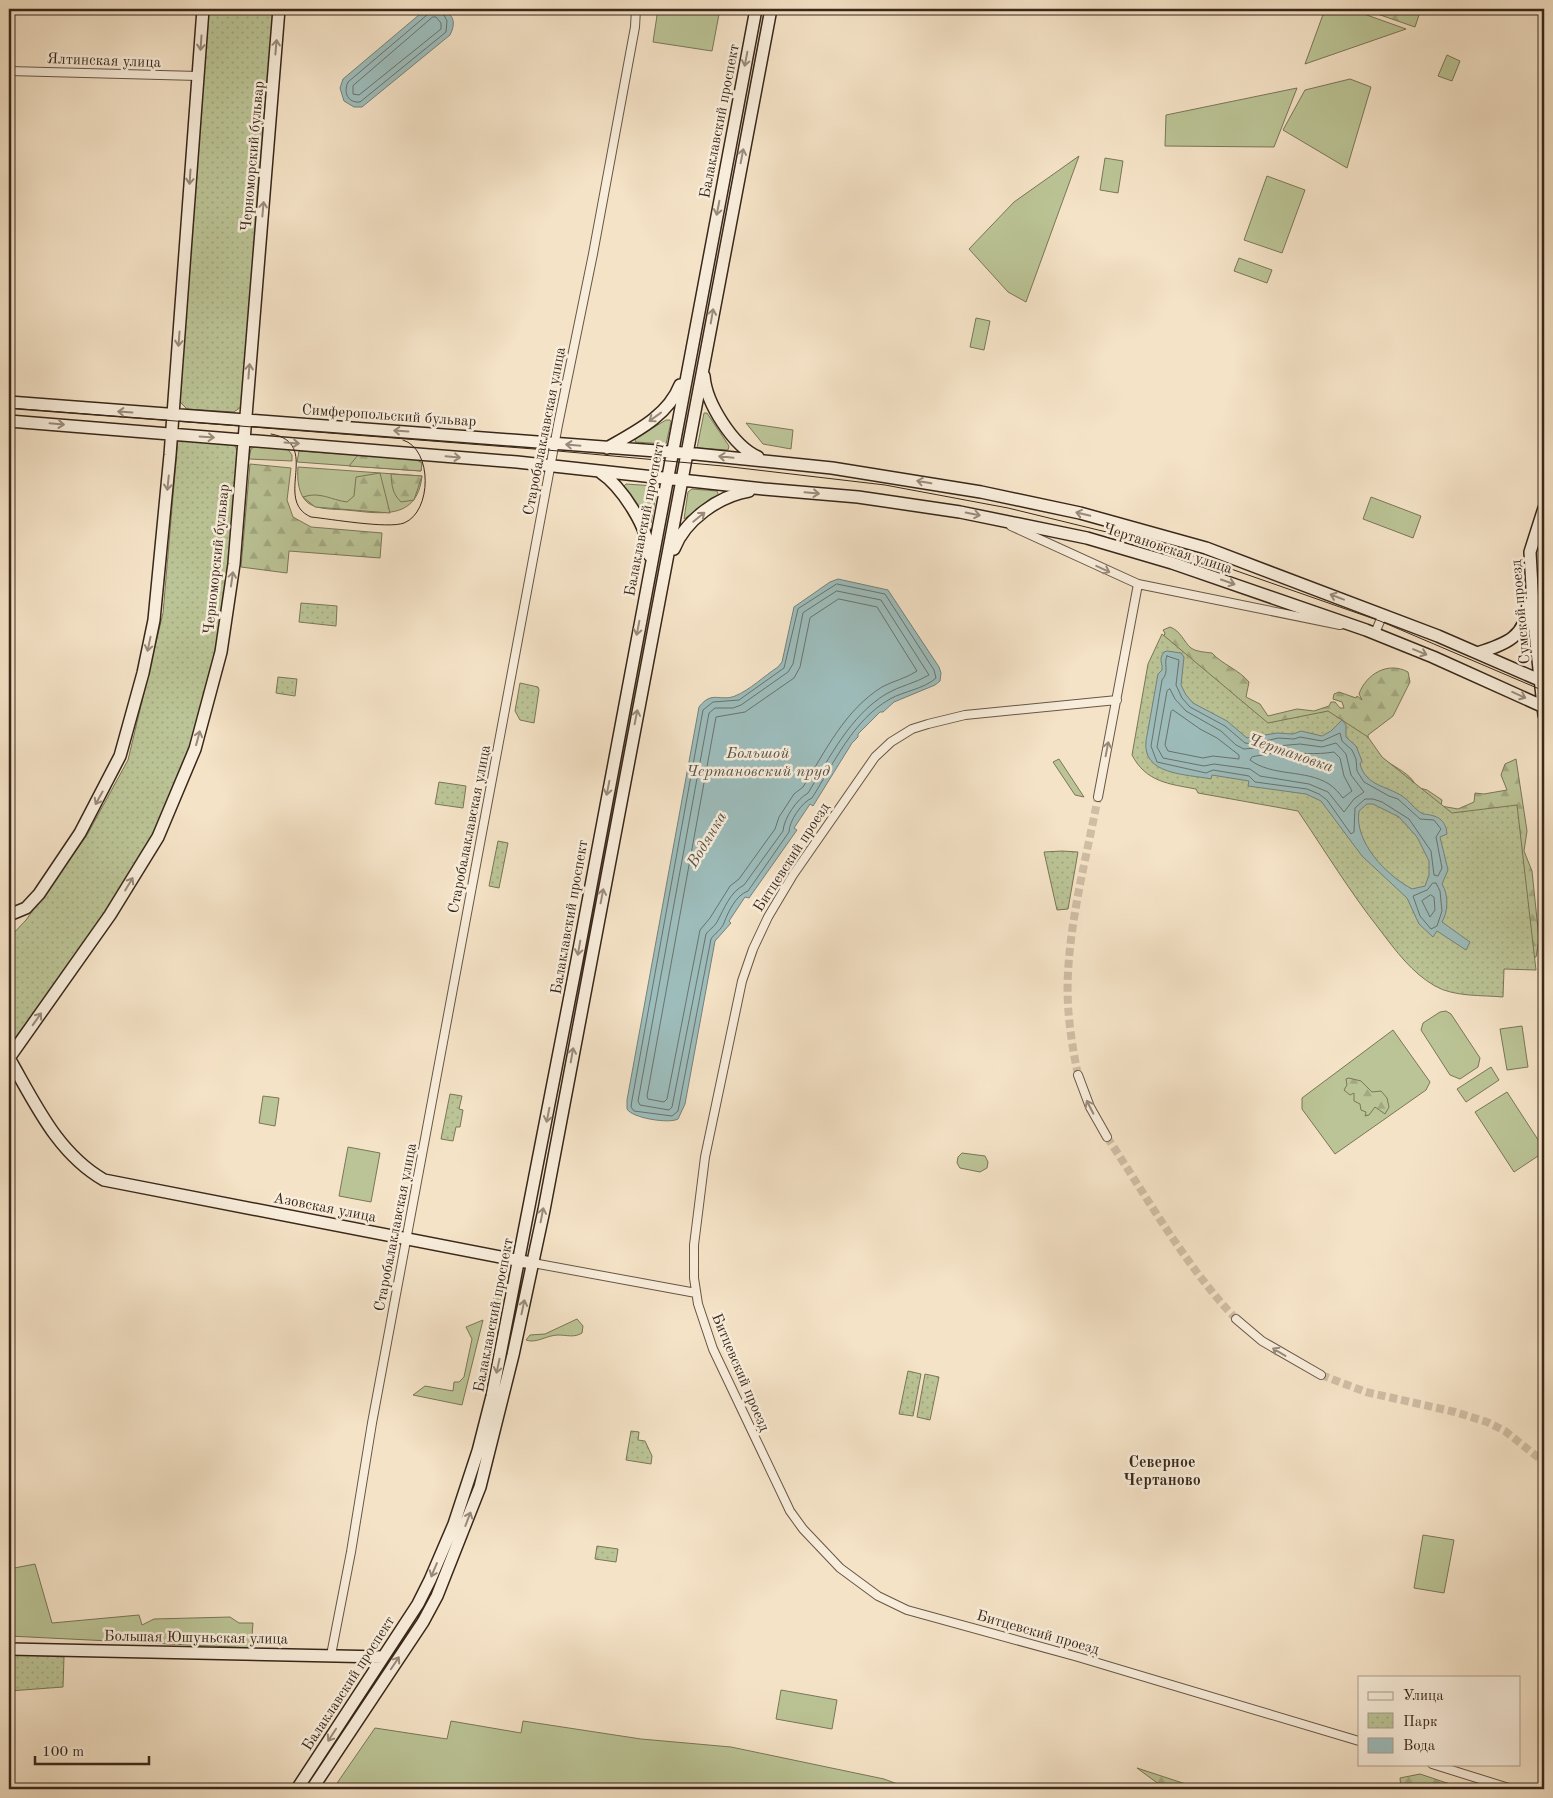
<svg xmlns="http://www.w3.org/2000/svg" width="1553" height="1798" font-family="'Old Standard TT',serif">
<defs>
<pattern id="forest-firs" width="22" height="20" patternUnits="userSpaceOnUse" patternTransform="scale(1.25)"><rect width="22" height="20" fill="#bbc496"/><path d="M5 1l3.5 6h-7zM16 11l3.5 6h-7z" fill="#a2a881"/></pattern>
<pattern id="park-dots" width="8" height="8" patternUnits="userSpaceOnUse" patternTransform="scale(1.25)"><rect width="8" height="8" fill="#bbc496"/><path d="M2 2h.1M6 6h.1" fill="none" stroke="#a2a881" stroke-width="1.8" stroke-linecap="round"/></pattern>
</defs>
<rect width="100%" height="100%" fill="#f5e3c7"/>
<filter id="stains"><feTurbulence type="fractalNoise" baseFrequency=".004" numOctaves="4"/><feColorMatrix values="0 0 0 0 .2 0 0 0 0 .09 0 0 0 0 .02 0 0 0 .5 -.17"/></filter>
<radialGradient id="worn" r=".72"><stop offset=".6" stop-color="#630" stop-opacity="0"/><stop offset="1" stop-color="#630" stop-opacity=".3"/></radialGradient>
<path fill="#bbc496" stroke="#7a7658" d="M 658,9 L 720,9 L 712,51 L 653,42 Z
M 1325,9 L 1350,9 L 1406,29 L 1305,64 Z
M 1447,55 L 1460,61 L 1452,81 L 1438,76 Z
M 1350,79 L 1371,87 L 1347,168 L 1283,130 L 1305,90 Z
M 1297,88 L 1274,147 L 1165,146 L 1166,115 Z
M 1079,156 L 1026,302 L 1008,292 L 969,249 L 1014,202 Z
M 1105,158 L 1123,161 L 1118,193 L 1100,190 Z
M 1267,176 L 1305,190 L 1282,253 L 1244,240 Z
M 1239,258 L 1272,270 L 1267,283 L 1234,271 Z
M 976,318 L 990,321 L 984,350 L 970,347 Z
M 704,413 L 707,413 L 729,446 L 728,450 L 697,448 Z
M 666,420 L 670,420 L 671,422 L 666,444 L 635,442 L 636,438 Z
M 746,423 L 793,430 L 791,449 L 763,444 Z
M 256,446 L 287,448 L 292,455 L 292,461 L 249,459 L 251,449 Z
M 299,451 L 415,459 L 422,463 L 421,471 L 297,462 Z
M 298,467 L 422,476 C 417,522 379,513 346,510 C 335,509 318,510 308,503 C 298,495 297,479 298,467 Z
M 626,484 L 655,486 L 657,489 L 651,523 L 647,523 L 624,486 Z
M 692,489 L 717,491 L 719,496 L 684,519 L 688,492 Z
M 1371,497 L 1421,516 L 1413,538 L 1363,519 Z
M 1059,759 L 1084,797 L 1075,795 L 1053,762 Z
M 1446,1011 L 1451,1014 L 1480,1058 L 1478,1067 L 1460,1079 L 1450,1075 L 1421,1030 L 1423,1023 L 1440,1012 Z
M 1522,1026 L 1528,1067 L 1507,1070 L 1500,1029 Z
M 1393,1030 L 1430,1082 L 1426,1090 L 1335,1154 L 1302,1109 L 1302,1098 Z
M 1491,1067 L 1499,1080 L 1466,1102 L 1457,1089 Z
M 1507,1092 L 1544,1149 L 1544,1152 L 1514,1172 L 1475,1112 Z
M 263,1096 L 279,1098 L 275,1126 L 259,1123 Z
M 348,1147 L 380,1153 L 371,1202 L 339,1196 Z
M 962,1153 L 985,1156 L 988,1162 L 987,1168 L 980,1172 L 960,1168 L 957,1163 L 958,1157 Z
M 500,1268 L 506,1279 L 495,1320 L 489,1321 Z
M 577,1319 L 583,1326 L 582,1333 C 574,1338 567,1335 558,1335 C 547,1335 536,1344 526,1340 L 530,1335 L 545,1334 Z
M 483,1320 L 462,1405 L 413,1395 L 425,1386 L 453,1391 L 454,1382 L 459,1382 L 464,1377 L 472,1339 L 466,1327 Z
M 1423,1535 L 1454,1540 L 1444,1593 L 1414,1588 Z
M 35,1564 L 52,1623 L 139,1615 L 142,1625 L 154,1619 L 230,1617 L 239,1623 L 253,1623 L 251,1648 L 9,1636 L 9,1569 Z
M 781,1690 L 837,1700 L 832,1729 L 776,1719 Z
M 451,1721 L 521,1733 L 523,1721 L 641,1739 L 731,1747 L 884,1779 L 908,1788 L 922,1789 L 333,1789 L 375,1728 L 447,1739 Z"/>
<path fill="url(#forest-firs)" stroke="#7a7658" d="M 1363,9 L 1411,9 L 1420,12 L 1415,27 Z
M 358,455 L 415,459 L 422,463 L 421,471 L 349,466 Z
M 250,464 L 291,468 L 287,500 L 293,517 L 311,527 L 382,533 L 380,558 L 289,551 L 287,573 L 241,567 Z
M 380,473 L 390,513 L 315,507 L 303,497 C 320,491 331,500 347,502 L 354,496 L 356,477 Z
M 391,474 L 422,476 L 414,500 L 401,502 C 392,493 392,486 391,474 Z
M 1170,627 C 1181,631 1183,641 1191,648 C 1197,652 1205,652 1212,653 C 1223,665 1238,669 1249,682 L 1246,697 L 1260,704 L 1268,716 L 1297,709 L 1314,711 L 1329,706 L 1331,702 L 1335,702 L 1340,708 L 1344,708 L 1342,702 L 1333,699 L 1334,694 L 1339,692 L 1356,698 L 1357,696 L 1362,700 L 1359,694 C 1366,674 1388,661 1408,672 L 1410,682 L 1393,716 L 1368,735 C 1367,761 1411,767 1416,787 L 1427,790 L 1442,800 L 1441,806 L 1458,809 L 1474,802 L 1475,793 L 1484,794 L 1507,790 L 1501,775 L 1505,764 L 1516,759 L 1527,831 L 1524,851 L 1532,871 L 1539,939 L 1536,957 L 1532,958 L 1277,733 L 1163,639 L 1165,633 L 1163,630 Z
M 1349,1078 L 1361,1081 L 1372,1092 L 1381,1091 L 1387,1098 L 1389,1107 L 1385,1114 L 1375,1107 L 1369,1115 L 1365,1116 L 1366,1112 L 1361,1110 L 1360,1104 L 1354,1101 L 1354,1093 L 1350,1095 L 1344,1090 L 1347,1085 L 1346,1079 Z
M 1137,1768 L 1201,1789 L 1164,1788 Z
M 1420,1774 L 1450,1784 L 1448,1789 L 1401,1789 L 1400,1778 Z"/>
<path fill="url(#park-dots)" stroke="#7a7658" d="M 209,9 L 275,9 L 245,404 L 234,412 L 187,409 L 179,401 Z
M 178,438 L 228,443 L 235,446 L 238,452 C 228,583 216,717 154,836 C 115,911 61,976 11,1043 L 9,1041 L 9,938 L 26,920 L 87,835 L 128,760 L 163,613 Z
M 301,603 L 337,606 L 336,626 L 299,622 Z
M 1162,634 L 1268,723 L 1328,711 L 1368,737 L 1382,757 L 1452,813 L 1517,805 L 1536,970 L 1504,969 L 1503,997 C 1482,995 1454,997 1435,986 C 1412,973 1396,951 1380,930 C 1350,892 1325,851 1298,811 L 1198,793 L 1196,789 C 1169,784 1146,782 1132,755 L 1148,664 Z
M 278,677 L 297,679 L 295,696 L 276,693 Z
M 520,683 L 538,687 L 539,690 L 534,723 L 520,720 L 515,711 Z
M 439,782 L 466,786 L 463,808 L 435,804 Z
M 498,841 L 508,843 L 499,888 L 489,886 Z
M 1062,851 L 1078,852 L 1068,909 L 1057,910 L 1044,852 Z
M 450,1094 L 462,1096 L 459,1109 L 463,1110 L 460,1127 L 456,1127 L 453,1141 L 441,1139 Z
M 908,1371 L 921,1374 L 913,1416 L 899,1414 Z
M 925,1374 L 939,1377 L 930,1420 L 917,1417 Z
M 631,1431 L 639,1432 L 638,1440 L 645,1441 L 652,1456 L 651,1464 L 626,1460 Z
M 597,1546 L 618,1549 L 616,1562 L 595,1559 Z
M 9,1654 L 64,1657 L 63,1687 L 9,1691 Z"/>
<path fill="#9dbdbc" stroke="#75817b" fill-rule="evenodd" d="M 426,9 C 443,9 461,13 450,35 L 362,107 L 354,107 L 344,101 L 340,88 L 343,79 Z
M 838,579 L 888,590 L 939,667 L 941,673 L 940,681 L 935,685 L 894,702 L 883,712 L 880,712 L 858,734 L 858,737 L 852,743 L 813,806 L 810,804 L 794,828 L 797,830 L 749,898 L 745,897 L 729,921 L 731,923 L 715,941 L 685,1104 L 678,1119 C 669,1124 632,1118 627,1109 L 627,1100 L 699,707 C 712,690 720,702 735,696 C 750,690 764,676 778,667 L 782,662 L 794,607 L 830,582 Z
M 1167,651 L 1181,653 L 1184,657 L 1181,685 L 1186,695 L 1193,703 L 1227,721 L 1247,738 L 1277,733 L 1293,734 L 1301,731 L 1322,736 L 1331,731 L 1342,720 L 1346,725 L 1346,737 L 1356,746 L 1362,761 L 1360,764 C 1366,786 1387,786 1402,796 C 1410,801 1414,809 1423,814 C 1436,815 1446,819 1447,834 L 1440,837 L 1448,870 L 1442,884 C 1449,895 1448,912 1442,922 L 1470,942 L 1466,950 L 1437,931 L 1433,937 L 1419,924 L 1407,898 L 1362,856 L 1321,801 L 1306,794 L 1248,786 L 1249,781 L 1212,775 L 1211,779 C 1186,774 1142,775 1146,741 L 1158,674 L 1162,670 C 1163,663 1158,660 1164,652 ZM 1367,804 L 1373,804 L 1399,817 L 1417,837 L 1429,861 L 1429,875 L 1425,886 L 1412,889 C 1386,875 1354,842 1359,811 Z"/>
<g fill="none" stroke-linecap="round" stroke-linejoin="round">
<path stroke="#6b726b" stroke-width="1" d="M 429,9 L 427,15 L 348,82 C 343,93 348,103 360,102 L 446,32 L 447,21 L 441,9
M 433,17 L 436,17 L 441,23 L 441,29 L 359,95 L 353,94 L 353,86 Z
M 837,584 L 885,594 L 934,670 L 936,678 C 924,689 904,691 890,699 C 853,720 834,763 812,798 C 802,802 789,821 789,832 L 748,891 C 736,895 728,912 724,923 C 722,929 714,934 711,939 L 678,1111 L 672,1116 L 634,1111 L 631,1107 L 632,1100 L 703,710 L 713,702 L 739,700 L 784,668 L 798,609 Z
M 837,591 L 881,600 L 929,675 C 916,683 899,686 886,694 C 850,716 830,757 808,793 C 797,799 784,818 783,831 L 744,885 C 730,892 724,909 717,922 C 715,926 709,930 706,934 L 672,1107 L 669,1110 L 640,1105 L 638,1101 L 709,713 L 715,708 L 733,708 L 741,705 L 788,672 L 793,664 L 803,613 Z
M 839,599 L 877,607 L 917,671 C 907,678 893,681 882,687 C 845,710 826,750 803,787 L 794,794 L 779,817 L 775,829 L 739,879 L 730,886 L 710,918 L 700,930 L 667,1099 L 664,1102 L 648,1099 L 647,1096 L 716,717 L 745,712 L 794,678 L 800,667 L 810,618 Z
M 1167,656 L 1179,660 L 1176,685 L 1182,698 L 1190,707 L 1225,726 L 1245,743 L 1253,744 L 1278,738 L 1294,739 L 1300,737 L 1322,741 L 1340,733 L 1342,741 L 1352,750 L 1356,759 L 1357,771 L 1364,782 L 1389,796 L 1398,799 L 1420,819 L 1434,820 L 1441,829 L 1436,837 L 1442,868 L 1438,876 L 1434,875 L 1431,851 L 1409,819 L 1382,802 L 1373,799 L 1365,799 L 1355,808 L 1354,832 L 1351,834 L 1327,800 L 1319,794 L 1307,789 L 1255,782 L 1249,776 L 1213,770 L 1206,773 L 1157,762 L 1151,746 L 1162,680 C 1170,671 1163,664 1167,656 Z
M 1170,689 L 1175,699 L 1186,711 L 1221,731 L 1236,745 L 1244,749 L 1300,744 L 1322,747 L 1336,743 L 1346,754 L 1351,775 L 1364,792 L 1354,799 L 1344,812 L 1328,792 L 1309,784 L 1260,776 L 1250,769 L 1214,764 L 1204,766 L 1163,758 L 1157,747 L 1167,691 Z
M 1173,710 L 1200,729 L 1217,738 L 1239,755 L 1239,759 L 1213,756 L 1203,758 L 1168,751 L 1165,745 L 1171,712 Z
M 1280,752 C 1298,753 1316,755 1334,752 L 1340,758 L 1344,776 L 1352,791 L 1343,798 C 1339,793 1335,788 1329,784 C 1305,769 1273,777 1250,760 L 1252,757 Z
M 1433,883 L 1436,883 L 1440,891 L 1442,911 L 1437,926 L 1431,929 L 1420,916 L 1413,896 L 1427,890 Z
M 1431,895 L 1434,897 L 1435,910 L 1430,917 L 1422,901 Z"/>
<path stroke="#cfbda4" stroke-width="8" stroke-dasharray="8 4" stroke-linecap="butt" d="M 1078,1075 C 1071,1041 1066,1007 1068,973 C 1071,914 1087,855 1098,797
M 1107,1137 C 1148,1199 1185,1265 1236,1319
M 1321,1375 L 1366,1392 L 1455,1412 L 1487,1422 L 1505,1431 L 1544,1462"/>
<defs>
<path id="street" d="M 9,71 L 198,76
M 1011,526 L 1138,584 L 1340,625
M 1375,633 L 1383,614
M 1117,700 L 965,715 L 928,724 L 912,729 L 891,742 L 875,757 L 793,875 L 768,917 L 753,949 L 742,981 L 705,1157 L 694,1245 L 694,1278 L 698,1304 L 713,1349 L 790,1511 L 803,1529 L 840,1568 L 878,1596 L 907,1610 L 1078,1657 L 1359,1741
M 1098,797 L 1138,584
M 1078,1075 L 1090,1107 L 1107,1137
M 533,1263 L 696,1293
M 1236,1319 L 1262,1341 L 1321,1375
M 331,1655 L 351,1552 L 372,1423 L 558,425 L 593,254 L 635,27 L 636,9
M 1432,1764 L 1512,1789"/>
<path id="secondary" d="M 704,376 C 706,403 733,446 758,457
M 9,402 L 696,454 L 832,468 L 981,492 L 1080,513 L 1206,548 L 1438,636 L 1544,682
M 9,421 L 517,462 L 764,489 L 858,497 L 960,512 L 1087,538 L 1172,563 L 1366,630 L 1433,657 L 1544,707
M 607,448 C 635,432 668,416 680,385
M 600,472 C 622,487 649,528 649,555
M 1544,508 L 1530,552 L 1534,623 L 1544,715
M 674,549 C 685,520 719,496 749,491
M 1477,653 C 1506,644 1526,637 1528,604
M 9,915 L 26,908 L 39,894 L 80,833 L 120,756 L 143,673 L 154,620 L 170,455 L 203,9
M 9,1058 L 110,915 L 158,837 L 195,749 L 221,652 L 234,564 L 279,9
M 9,1058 C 35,1103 57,1153 104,1180 L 526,1262
M 9,1649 L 383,1657
M 297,1789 L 418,1604 L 430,1580 L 454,1524 L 478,1451 L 492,1396 L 577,960 L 756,9
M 312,1789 L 423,1622 L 437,1596 L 480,1487 L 513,1355 L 544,1210 L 771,9"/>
</defs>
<use href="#street" stroke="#685645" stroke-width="10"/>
<use href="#secondary" stroke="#39271a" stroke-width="14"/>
<use href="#street" stroke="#f8eddb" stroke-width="8"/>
<use href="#secondary" stroke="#f8eddb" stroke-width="11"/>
<path stroke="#39271a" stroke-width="1" d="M 9,408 L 547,450 L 723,466 L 885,485 L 1008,508 L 1168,547 L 1380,621 L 1544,691
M 271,434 C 323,443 272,500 311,517 C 331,519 388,529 404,523 C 432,512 433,449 403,440"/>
</g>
<defs><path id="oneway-shaft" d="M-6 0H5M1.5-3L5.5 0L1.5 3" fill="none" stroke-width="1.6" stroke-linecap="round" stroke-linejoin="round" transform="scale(1.25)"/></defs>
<g stroke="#988a7a">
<use href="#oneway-shaft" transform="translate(201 43) rotate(94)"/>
<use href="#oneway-shaft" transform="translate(276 47) rotate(-85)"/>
<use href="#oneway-shaft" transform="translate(746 59) rotate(101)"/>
<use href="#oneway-shaft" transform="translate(742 156) rotate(-79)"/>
<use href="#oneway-shaft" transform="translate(190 177) rotate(94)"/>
<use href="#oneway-shaft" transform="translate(718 208) rotate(101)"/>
<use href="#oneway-shaft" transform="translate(263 209) rotate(-85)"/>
<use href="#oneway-shaft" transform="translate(712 316) rotate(-80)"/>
<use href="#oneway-shaft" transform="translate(179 339) rotate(94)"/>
<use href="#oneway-shaft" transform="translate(249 371) rotate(-85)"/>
<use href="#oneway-shaft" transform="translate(125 412) rotate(-176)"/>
<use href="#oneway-shaft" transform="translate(655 417) rotate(144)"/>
<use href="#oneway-shaft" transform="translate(57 424) rotate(5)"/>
<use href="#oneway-shaft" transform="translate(401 431) rotate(-176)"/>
<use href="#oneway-shaft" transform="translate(207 437) rotate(4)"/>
<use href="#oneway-shaft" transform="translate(292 443) rotate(4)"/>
<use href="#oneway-shaft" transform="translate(573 445) rotate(-175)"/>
<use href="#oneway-shaft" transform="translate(453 457) rotate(5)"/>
<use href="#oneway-shaft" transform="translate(726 457) rotate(-174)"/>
<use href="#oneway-shaft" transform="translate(924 482) rotate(-170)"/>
<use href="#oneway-shaft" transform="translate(168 483) rotate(96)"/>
<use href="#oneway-shaft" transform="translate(812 493) rotate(5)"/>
<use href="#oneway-shaft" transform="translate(973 514) rotate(11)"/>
<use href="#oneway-shaft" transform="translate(1083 514) rotate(-167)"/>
<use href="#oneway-shaft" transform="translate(699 517) rotate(-39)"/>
<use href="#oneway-shaft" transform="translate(1103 569) rotate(25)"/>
<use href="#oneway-shaft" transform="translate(232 579) rotate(-82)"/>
<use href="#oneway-shaft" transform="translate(1228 582) rotate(19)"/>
<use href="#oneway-shaft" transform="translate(1337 597) rotate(-159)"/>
<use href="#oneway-shaft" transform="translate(638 628) rotate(101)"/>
<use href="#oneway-shaft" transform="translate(149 644) rotate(102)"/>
<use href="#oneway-shaft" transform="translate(1420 652) rotate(22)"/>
<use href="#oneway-shaft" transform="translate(1519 695) rotate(24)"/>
<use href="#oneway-shaft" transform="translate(636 717) rotate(-79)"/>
<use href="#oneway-shaft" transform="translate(198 738) rotate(-75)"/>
<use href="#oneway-shaft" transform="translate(1107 749) rotate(-79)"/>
<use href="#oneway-shaft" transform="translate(608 788) rotate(101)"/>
<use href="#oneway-shaft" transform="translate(99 798) rotate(119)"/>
<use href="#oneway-shaft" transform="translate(129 884) rotate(-59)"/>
<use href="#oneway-shaft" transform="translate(602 896) rotate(-79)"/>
<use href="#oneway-shaft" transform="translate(579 948) rotate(100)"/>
<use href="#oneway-shaft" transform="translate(37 1019) rotate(-55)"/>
<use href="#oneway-shaft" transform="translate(572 1055) rotate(-80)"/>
<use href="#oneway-shaft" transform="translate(1090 1107) rotate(-117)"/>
<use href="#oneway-shaft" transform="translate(548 1115) rotate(101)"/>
<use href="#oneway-shaft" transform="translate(542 1215) rotate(-79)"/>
<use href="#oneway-shaft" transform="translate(523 1307) rotate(-78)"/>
<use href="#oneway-shaft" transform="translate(1279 1352) rotate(-149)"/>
<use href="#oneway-shaft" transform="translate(498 1366) rotate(102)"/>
<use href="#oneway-shaft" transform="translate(468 1519) rotate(-69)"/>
<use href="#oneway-shaft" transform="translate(434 1570) rotate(113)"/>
<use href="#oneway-shaft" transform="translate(395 1663) rotate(-56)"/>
<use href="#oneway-shaft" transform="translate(332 1735) rotate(123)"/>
</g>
<g text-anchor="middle" stroke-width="5" stroke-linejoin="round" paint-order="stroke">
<g font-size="15" fill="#39271a" stroke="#f8eddb">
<text transform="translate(104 60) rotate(2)" y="5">Ялтинская улица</text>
<text transform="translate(719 121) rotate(-79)" y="5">Балаклавский проспект</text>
<text transform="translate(252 156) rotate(-85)" y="5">Черноморский бульвар</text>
<text transform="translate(389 415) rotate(4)" y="5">Симферопольский бульвар</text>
<text transform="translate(544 431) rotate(-79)" y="5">Старобалаклавская улица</text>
<text transform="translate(644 519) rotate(-79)" y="5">Балаклавский проспект</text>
<text transform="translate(1168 548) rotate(18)" y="5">Чертановская улица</text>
<text transform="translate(216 559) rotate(-84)" y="5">Черноморский бульвар</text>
<text transform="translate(1520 612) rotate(-95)" y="5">Сумской проезд</text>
<text transform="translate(469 829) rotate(-79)" y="5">Старобалаклавская улица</text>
<text transform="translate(791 857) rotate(-57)" y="5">Битцевский проезд</text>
<text transform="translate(569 917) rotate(-80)" y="5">Балаклавский проспект</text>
<text transform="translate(325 1207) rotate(11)" y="5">Азовская улица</text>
<text transform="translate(395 1227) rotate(-79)" y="5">Старобалаклавская улица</text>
<text transform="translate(493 1315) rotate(-79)" y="5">Балаклавский проспект</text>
<text transform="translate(741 1372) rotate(67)" y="5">Битцевский проезд</text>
<text transform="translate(1038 1632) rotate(16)" y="5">Битцевский проезд</text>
<text transform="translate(196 1637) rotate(1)" y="5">Большая Юшуньская улица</text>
<text transform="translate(348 1683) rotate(-57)" y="5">Балаклавский проспект</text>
</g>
<g font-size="16" font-style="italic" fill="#57544b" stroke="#f8eddb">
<text x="758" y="758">Большой<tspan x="758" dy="18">Чертановский пруд</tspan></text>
<text transform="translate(1291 752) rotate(19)" y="6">Чертановка</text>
<text transform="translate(706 839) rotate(-59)" y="6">Водянка</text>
</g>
<g font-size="16" font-weight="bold" fill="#39271a" stroke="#f8eddb">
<text x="1162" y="1467">Северное<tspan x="1162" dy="18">Чертаново</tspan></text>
</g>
</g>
<rect width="1553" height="1798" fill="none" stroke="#f5e3c7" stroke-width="30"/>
<rect x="10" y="10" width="1533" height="1778" fill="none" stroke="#39271a" stroke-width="2.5"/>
<rect x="15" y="15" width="1523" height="1768" fill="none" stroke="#39271a"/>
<rect x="1358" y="1676" width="162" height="90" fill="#f8eddb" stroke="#ac9e8e"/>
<rect x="1368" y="1692" width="25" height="8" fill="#f8eddb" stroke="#ac9e8e"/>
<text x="1403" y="1700" font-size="15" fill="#39271a">Улица</text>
<rect x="1368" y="1713" width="25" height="15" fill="url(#park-dots)" stroke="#ac9e8e"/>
<text x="1403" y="1726" font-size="15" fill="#39271a">Парк</text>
<rect x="1368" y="1738" width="25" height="15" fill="#9dbdbc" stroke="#ac9e8e"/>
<text x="1403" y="1750" font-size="15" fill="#39271a">Вода</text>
<path d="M35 1756v8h114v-8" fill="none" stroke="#39271a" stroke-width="2.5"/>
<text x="42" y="1756" font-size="15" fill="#39271a" stroke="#f8eddb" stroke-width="4" paint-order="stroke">100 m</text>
<rect width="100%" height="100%" filter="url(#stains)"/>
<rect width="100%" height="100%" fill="url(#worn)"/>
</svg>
